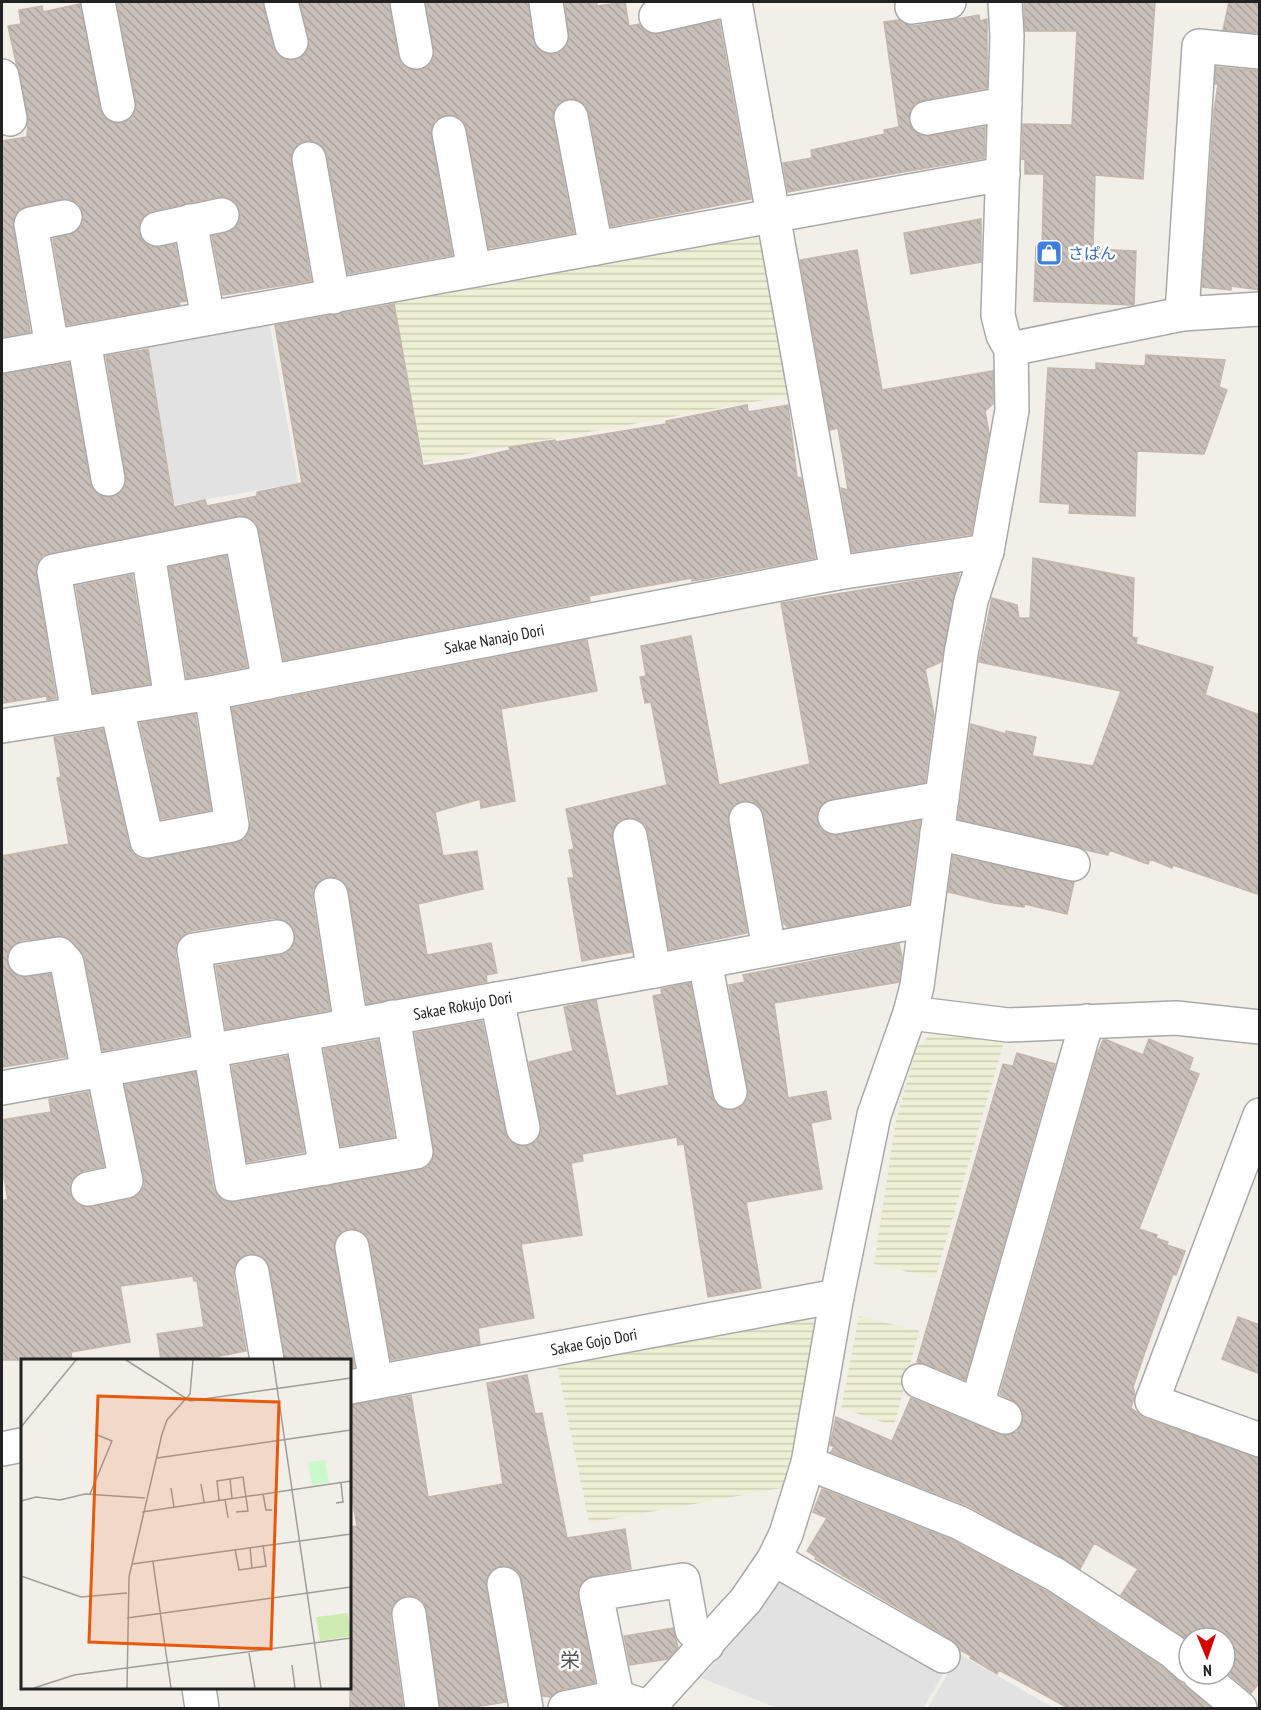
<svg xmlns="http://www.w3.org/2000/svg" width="1261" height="1710" font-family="'PT Sans Narrow','Noto Sans JP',sans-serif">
<defs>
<pattern id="farmland-rules" width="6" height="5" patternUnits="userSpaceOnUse" patternTransform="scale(1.5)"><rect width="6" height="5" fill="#eef0d5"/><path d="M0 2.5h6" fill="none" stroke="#ccceb7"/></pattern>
<pattern id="building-back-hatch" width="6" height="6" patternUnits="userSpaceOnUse" patternTransform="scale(1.5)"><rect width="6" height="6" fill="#c7bfb8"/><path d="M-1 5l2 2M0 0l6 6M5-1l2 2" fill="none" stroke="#aba49e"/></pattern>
</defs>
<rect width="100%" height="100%" fill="#f2efe9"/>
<path fill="url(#farmland-rules)" d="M 751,235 L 764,238 L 792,395 L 424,462 L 392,296 Z
M 931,1034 L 1004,1042 L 935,1278 L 874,1264 L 896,1120 L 917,1047 Z
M 859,1316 L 919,1331 L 894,1426 L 841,1408 Z
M 808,1318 L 820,1329 L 787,1487 L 589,1523 L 557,1365 Z"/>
<path fill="#e2e2e2" d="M 269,322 L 298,483 L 175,505 L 147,344 Z
M 784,1575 L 946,1669 L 923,1708 L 777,1708 L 701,1678 L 760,1611 Z
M 959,1654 L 1054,1708 L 928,1708 Z"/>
<path fill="url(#building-back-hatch)" stroke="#c4b6ab" stroke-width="1.5" d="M 117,2 L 263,2 L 273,47 L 278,55 L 285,60 L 295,60 L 304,55 L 309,47 L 300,2 L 389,2 L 398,56 L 401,64 L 409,69 L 419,70 L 428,67 L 434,58 L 426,2 L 528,2 L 536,47 L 544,53 L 553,55 L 562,51 L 569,42 L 565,2 L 597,2 L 597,6 L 625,2 L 629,26 L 640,24 L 651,34 L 719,21 L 751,199 L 611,226 L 589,113 L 586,105 L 578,100 L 567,99 L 559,102 L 554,110 L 553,121 L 574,233 L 489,248 L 467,130 L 463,120 L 456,116 L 446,115 L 436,119 L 432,126 L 431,136 L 452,255 L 348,274 L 327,155 L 323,147 L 316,142 L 305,141 L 297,145 L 292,152 L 291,162 L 311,281 L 223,295 L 212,236 L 234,229 L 240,221 L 240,212 L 235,202 L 227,197 L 218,197 L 153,211 L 144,216 L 139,224 L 139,234 L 144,242 L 151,247 L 175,244 L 186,301 L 179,302 L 180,305 L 67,325 L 53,239 L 77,231 L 83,223 L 83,214 L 79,204 L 70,199 L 61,199 L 27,206 L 18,210 L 14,217 L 13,227 L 30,332 L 2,337 L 2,141 L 27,137 L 28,116 L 8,26 L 21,24 L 19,10 L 42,6 L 43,12 L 80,4 L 100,109 L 104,118 L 111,122 L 122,123 L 131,119 L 135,112 L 136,102 Z
M 1024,2 L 1155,2 L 1143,179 L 1095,175 L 1093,249 L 1136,251 L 1134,305 L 1034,301 L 1036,247 L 1042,247 L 1044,174 L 1025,174 L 1025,158 L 1022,159 L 1023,124 L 1072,125 L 1077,31 L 1025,31 Z
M 1229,2 L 1260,2 L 1260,33 L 1223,30 Z
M 979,15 L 980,21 L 987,19 L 987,88 L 923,100 L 915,103 L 910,111 L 909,121 L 913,130 L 920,135 L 930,136 L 985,127 L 984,158 L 788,192 L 783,163 L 812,158 L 811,150 L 885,134 L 884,130 L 899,127 L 884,22 L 899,20 L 915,26 Z
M 1216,67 L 1260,71 L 1260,290 L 1231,286 L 1231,290 L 1202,287 L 1214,111 L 1218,84 L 1215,84 Z
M 981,219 L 981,262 L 911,274 L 904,233 Z
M 857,250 L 882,390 L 993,371 L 993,404 L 985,411 L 989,433 L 971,534 L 852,552 L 841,488 L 848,490 L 838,428 L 830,430 L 800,260 Z
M 394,304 L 423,466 L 470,459 L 510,450 L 509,447 L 555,440 L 556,442 L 666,424 L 666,421 L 747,405 L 748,412 L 788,405 L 797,477 L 801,478 L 815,558 L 692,581 L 692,578 L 589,596 L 590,601 L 284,660 L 259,530 L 256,522 L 248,517 L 237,516 L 50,553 L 42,556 L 37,564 L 36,574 L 56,698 L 47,700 L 47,696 L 2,703 L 2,374 L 69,363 L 90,482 L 93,491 L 101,496 L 112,497 L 120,493 L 125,486 L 126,476 L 106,356 L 148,349 L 174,507 L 205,500 L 207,506 L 257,496 L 257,492 L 302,483 L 275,325 Z
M 1146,355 L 1225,360 L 1219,387 L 1227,390 L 1204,454 L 1137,451 L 1135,516 L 1069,513 L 1070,504 L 1040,502 L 1048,368 L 1096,370 L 1096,363 L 1145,366 Z
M 226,556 L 247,667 L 187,678 L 169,567 Z
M 1033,558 L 1134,578 L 1132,637 L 1137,638 L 1136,644 L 1213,667 L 1205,695 L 1260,715 L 1260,895 L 1173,865 L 1172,868 L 1150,859 L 1148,864 L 1109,850 L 1108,855 L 1086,850 L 1077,846 L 958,819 L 971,724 L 1006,734 L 1006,731 L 1036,737 L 1032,756 L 1093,766 L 1121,691 L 979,662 L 992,598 L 1017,605 L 1019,618 L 1030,618 Z
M 959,574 L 941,662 L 925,669 L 934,715 L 925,782 L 832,799 L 823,803 L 817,811 L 817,820 L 820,829 L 829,835 L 920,821 L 909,904 L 788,927 L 784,924 L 764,815 L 760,807 L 753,802 L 742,801 L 734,804 L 729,812 L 728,822 L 747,933 L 669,949 L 648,832 L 645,824 L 637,819 L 626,818 L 618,821 L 613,829 L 612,839 L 632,952 L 582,961 L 568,878 L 574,878 L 569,850 L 574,849 L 566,809 L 667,785 L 651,702 L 645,703 L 640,677 L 646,676 L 641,646 L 691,636 L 719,785 L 810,764 L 781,603 Z
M 132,575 L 150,684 L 93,693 L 76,586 Z
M 587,640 L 597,691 L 501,709 L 515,801 L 481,808 L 480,799 L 435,812 L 443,856 L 477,851 L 483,889 L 418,904 L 427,955 L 491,943 L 497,973 L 486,975 L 487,982 L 367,1004 L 349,892 L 346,884 L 338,878 L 328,877 L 319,881 L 313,889 L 312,897 L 330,1010 L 226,1029 L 216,966 L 280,955 L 289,951 L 294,944 L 295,934 L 292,926 L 284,920 L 275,918 L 191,931 L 182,936 L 176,944 L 175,952 L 189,1035 L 103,1051 L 85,959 L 81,951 L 65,936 L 22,940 L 14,944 L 8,952 L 7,962 L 11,971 L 19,977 L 50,974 L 66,1057 L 2,1067 L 2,856 L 69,844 L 57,778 L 61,777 L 54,737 L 103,729 L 129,846 L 133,853 L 140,859 L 150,859 L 235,843 L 244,840 L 249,832 L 251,822 L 232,708 Z
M 195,714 L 211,810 L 161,819 L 140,723 Z
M 953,856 L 1074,882 L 1067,914 L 1025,904 L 1024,907 L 994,903 L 948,892 Z
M 899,944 L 902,957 L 899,982 L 774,1003 L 788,1098 L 826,1091 L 831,1119 L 811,1123 L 822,1189 L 746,1202 L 761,1288 L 708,1297 L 684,1144 L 678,1145 L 677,1137 L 582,1154 L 583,1161 L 571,1163 L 582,1235 L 521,1244 L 534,1318 L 478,1328 L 480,1344 L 391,1360 L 370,1243 L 367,1235 L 359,1230 L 349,1229 L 340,1233 L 335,1240 L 334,1250 L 354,1367 L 350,1368 L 350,1360 L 285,1360 L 270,1268 L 266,1260 L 259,1255 L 249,1253 L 240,1258 L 235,1265 L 233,1275 L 246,1351 L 200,1360 L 161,1360 L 157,1334 L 204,1327 L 197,1281 L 194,1281 L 193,1276 L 120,1286 L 130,1342 L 71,1352 L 72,1360 L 2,1360 L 2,1200 L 8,1200 L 2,1166 L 2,1120 L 51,1112 L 49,1099 L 88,1092 L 104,1167 L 84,1171 L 76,1175 L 70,1183 L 70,1193 L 74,1202 L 83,1207 L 130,1199 L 138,1195 L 144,1187 L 144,1177 L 125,1085 L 195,1072 L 213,1187 L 217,1195 L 225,1201 L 235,1202 L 419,1170 L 428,1167 L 433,1159 L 434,1149 L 415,1033 L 482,1021 L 505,1132 L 509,1141 L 518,1146 L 526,1146 L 536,1142 L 541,1133 L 541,1125 L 529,1062 L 573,1051 L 564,1007 L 596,1000 L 616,1096 L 669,1085 L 653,996 L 662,994 L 661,989 L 690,983 L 712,1096 L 716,1105 L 723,1109 L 733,1110 L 743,1106 L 748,1098 L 748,1089 L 729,985 L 745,982 L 743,975 Z
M 1149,1039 L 1193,1058 L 1189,1070 L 1199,1074 L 1139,1229 L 1157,1235 L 1156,1238 L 1168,1242 L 1167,1245 L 1185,1251 L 1176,1275 L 1173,1274 L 1146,1349 L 1133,1387 L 1135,1394 L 1131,1408 L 1146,1419 L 1260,1458 L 1260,1682 L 1251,1693 L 1225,1671 L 1225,1638 L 1189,1638 L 1189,1641 L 1121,1595 L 1138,1569 L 1094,1543 L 1080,1569 L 969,1506 L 831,1452 L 834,1447 L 830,1445 L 836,1417 L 892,1441 L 911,1398 L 998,1434 L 1008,1435 L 1017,1432 L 1022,1424 L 1024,1415 L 1020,1406 L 1000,1394 L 1097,1054 L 1103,1040 L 1107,1040 L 1143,1055 Z
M 378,1040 L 394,1137 L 341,1146 L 324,1049 Z
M 1017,1053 L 1055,1064 L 965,1380 L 926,1364 L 917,1362 L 1003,1064 L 1013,1066 Z
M 287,1056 L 304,1152 L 247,1162 L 232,1066 Z
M 1238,1317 L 1260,1325 L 1260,1374 L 1222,1359 Z
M 527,1375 L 535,1414 L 542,1413 L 567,1538 L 625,1529 L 631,1569 L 592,1576 L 584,1580 L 578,1588 L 578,1598 L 595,1683 L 561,1690 L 551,1697 L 543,1696 L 522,1580 L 518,1572 L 510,1566 L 501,1566 L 492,1570 L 486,1578 L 486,1587 L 506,1702 L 469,1708 L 440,1708 L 427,1611 L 423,1602 L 417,1597 L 407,1595 L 397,1600 L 392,1606 L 390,1616 L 403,1708 L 350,1708 L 350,1527 L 357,1526 L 350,1487 L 350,1405 L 411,1395 L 428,1497 L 503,1484 L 487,1383 Z
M 822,1489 L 952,1540 L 1046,1591 L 1161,1666 L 1211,1708 L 1068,1708 L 999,1670 L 997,1674 L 970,1658 L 971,1656 L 960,1650 L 952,1640 L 815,1559 L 816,1557 L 807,1551 L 827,1518 L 813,1512 Z
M 673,1628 L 678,1647 L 668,1659 L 630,1665 L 624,1636 Z"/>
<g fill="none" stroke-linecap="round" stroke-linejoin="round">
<defs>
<g id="minor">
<path d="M 98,2 L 118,105"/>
<path d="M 281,2 L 291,42"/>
<path d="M 407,2 L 416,52"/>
<path d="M 546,2 L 551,36"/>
<path d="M 735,2 L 837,573"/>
<path d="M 912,7 L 949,2"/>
<path d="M 656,16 L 718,2"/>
<path d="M 2,76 L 10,119"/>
<path d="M 571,117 L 596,248"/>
<path d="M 927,118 L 1005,104"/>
<path d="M 449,133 L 474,270"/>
<path d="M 309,159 L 333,297"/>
<path d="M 190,221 L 208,318"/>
<path d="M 157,229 L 222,215"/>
<path d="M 1182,314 L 1199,46 L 1260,52"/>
<path d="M 84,341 L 108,479"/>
<path d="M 52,347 L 31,224 L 65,217"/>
<path d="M 1011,349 L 1182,314 L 1260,309"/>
<path d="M 2,356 L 1003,174"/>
<path d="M 148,553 L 171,699"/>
<path d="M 117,708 L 147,841 L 232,825 L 211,693"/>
<path d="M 78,714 L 54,571 L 241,534 L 269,682"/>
<path id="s1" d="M 2,726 L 211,693 L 837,573 L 987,551"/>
<path d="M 835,817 L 942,798"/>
<path d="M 746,819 L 769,949"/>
<path d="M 937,833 L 1073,864"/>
<path d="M 630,836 L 654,971"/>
<path d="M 331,895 L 351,1025"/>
<path d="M 277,937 L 194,950 L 232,1184 L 416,1152 L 393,1017"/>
<path d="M 25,959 L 59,954 L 67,963 L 88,1072"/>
<path d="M 705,962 L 730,1092"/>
<path d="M 497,999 L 523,1128"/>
<path d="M 910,1013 L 1008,1025 L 1176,1018 L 1260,1027"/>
<path d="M 302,1034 L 326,1168"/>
<path id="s2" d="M 2,1088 L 654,971 L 925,920"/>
<path d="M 1260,1115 L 1152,1401 L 1260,1440"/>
<path d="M 88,1189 L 126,1181 L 103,1070"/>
<path d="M 352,1247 L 376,1382"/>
<path d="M 252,1272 L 267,1360"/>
<path d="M 919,1381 L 1005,1417"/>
<path id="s3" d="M 350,1387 L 837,1296"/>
<path d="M 977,1405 L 1087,1021"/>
<path d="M 2,1449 L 22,1445"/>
<path d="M 808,1463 L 960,1523 L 1056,1575 L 1172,1651 L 1189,1666"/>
<path d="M 774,1559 L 943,1656"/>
<path d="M 504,1584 L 526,1708"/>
<path d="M 409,1614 L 422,1708"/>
<path d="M 1199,1674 L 1240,1708"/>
<path d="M 199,1688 L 202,1708"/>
<path d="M 617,1697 L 596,1594 L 683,1580 L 692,1630 L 707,1645"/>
<path d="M 565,1708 L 617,1697 L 638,1704"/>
<path d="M 648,1708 L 746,1600 L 774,1559 L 786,1534 L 808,1463 L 837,1296 L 874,1115 L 910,1013 L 917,986 L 961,654 L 971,601 L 987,551 L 1012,410 L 1011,349 L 1003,335 L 998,315 L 1007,36 L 1005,2"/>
</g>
</defs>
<use href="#minor" stroke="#a9a9a9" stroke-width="36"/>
<use href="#minor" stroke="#fff" stroke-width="33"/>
</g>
<defs>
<symbol id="shop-square" viewBox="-11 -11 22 22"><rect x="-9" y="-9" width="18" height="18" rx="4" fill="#3f7fe0" stroke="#fff"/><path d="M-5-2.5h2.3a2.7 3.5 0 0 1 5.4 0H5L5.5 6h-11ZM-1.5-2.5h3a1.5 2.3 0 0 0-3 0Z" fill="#fff"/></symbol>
</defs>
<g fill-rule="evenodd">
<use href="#shop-square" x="1034" y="238" width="30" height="30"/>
</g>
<g text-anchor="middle" stroke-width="5" stroke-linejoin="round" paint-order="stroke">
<g font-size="16" fill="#366cbe" stroke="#fff" text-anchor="start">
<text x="1068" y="259">さぱん</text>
</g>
<g font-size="16" fill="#222" stroke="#fff">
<text dy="6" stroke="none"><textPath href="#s1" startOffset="500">Sakae Nanajo Dori</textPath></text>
<text dy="6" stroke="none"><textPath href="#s2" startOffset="468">Sakae Rokujo Dori</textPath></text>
<text dy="6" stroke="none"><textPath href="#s3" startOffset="248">Sakae Gojo Dori</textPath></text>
</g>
<g font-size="20" fill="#555" stroke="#fff">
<text x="570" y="1667">栄</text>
</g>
</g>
<g transform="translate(21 1359)">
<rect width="330" height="330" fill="#f2efe9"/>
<path d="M 327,254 L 330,277 L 299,282 L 295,258 Z" fill="#cdebb0"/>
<path d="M 304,101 L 308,124 L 291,126 L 287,103 Z" fill="#c8facc"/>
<path fill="none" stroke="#9f9d99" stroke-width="1.5" d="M 105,1 L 169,42 L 330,19M 252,1 L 300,329M 0,68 L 55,1M 136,99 L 330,71M 209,120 L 211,139M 180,125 L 183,143M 150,129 L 153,148M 69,135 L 91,82 L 74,75M 242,135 L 245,151 L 251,151M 204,140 L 207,159M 198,141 L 196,122 L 222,118 L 227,152 L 215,153M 0,142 L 15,138 L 39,141 L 64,135 L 124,139M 315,144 L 322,143 L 320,124M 121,153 L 330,122M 229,188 L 231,209M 214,190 L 218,211 L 245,207 L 242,186M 132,203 L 150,329M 111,205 L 330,175M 0,217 L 60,238 L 106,234M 106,259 L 330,228M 228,294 L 234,329M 271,306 L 274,329M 13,329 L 53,316 L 330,279M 106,329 L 108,218 L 141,75 L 146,61 L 169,35 L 172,1"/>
<path fill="#e8590c" fill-opacity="0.15" stroke="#e8590c" stroke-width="3" d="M 77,37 L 258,43 L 250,290 L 68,283 Z"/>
<rect width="330" height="330" fill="none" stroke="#222" stroke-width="3"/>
</g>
<rect width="1261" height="1710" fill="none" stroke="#222222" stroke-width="6"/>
<g transform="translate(1207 1656) rotate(178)"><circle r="28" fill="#ffffff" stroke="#a7a7a7" stroke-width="1.5"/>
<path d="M0-4.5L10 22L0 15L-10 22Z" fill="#d40000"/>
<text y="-9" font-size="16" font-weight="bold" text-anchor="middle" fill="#222222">N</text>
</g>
</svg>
